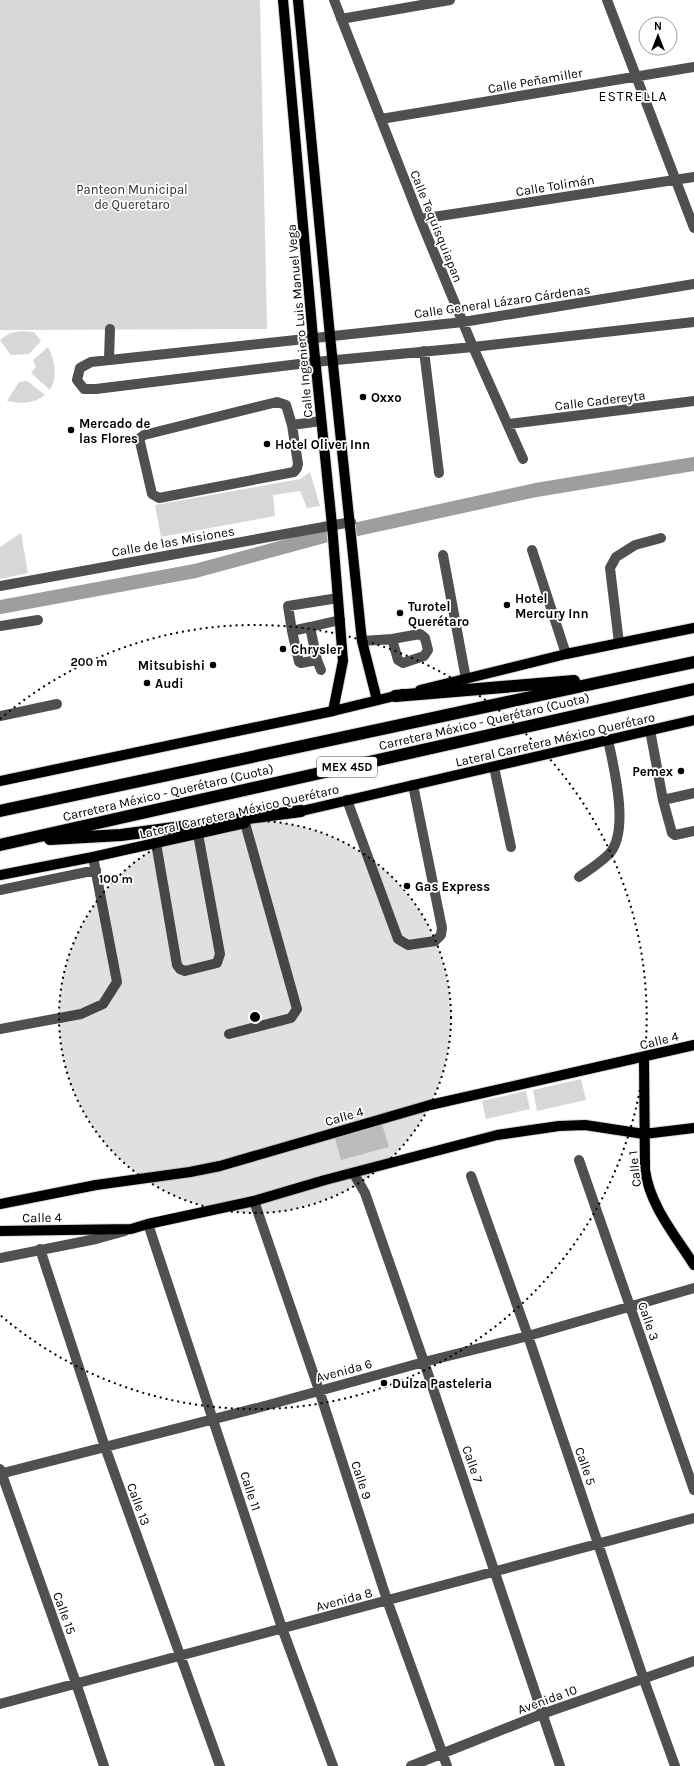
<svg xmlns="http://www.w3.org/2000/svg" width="694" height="1766" font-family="Karla,sans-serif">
<rect width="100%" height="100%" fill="#fff"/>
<path fill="#d7d7d7" d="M 0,0 L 260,0 L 267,329 L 0,330 Z
M 22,331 L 34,332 L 41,341 L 29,354 L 11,355 L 0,340 L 10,333 Z
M 48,347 C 55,361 58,376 50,390 L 31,373 L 36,367 L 33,360 Z
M 27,381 L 45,395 C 34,404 20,404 7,401 L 19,382 Z
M 310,472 L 320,506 L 307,508 L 300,491 L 273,495 L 275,516 L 161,537 L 155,505 L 300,479 Z
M 21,533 L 28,573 L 0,579 L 0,547 Z
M 581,1079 L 586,1100 L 537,1111 L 533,1090 Z
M 526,1091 L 530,1109 L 486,1119 L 482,1101 Z
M 381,1121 L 389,1147 L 341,1160 L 334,1135 Z"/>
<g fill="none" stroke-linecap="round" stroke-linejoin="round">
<path stroke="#9e9e9e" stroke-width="14" d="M 358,529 L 536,490 L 694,464
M 0,607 L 195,571 L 324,536"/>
<defs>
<path id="major" d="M 283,0 L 313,338 L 332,525 L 343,661 L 333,711
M 298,0 L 330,336 L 362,641 L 377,700
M 420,690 L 566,654 L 694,628
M 0,781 L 333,711 L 403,694
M 293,813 L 694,720
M 0,875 L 93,857 L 245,823
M 644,1058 L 645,1170 C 650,1206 675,1235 694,1265
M 0,1204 L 96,1185 L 190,1172 L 220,1166 L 430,1105 L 694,1045
M 0,1231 L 131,1229 L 148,1224 L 254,1201 L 325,1180 L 497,1135 L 559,1126 L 585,1125 L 644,1134 L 694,1128"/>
<path id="highway" d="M 395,696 L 574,681
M 0,811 L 694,662
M 50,839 L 121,835 L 301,811
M 0,845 L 694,689"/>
</defs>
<use href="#major" stroke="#dbdbdb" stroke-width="12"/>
<use href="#highway" stroke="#dbdbdb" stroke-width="14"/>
<path stroke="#505050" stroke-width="10" d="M 334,0 L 420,219 L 473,347 L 523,459
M 607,0 L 694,228
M 341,19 L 450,0
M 381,119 L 694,67
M 420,219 L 694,177
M 694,284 L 463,322 L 91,362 L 80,368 L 77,380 L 84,389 L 96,389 L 315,362 L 473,347 L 694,322
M 424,351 L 439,473
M 109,359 L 110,329
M 277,402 L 286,405 L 292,425 L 298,464 L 297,468 L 294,472 L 159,498 L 152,494 L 140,442 L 140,438 L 144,435 Z
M 509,424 L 694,401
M 292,425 L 321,421
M 532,550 L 566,654
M 443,555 L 466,679
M 0,586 L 351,522
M 0,626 L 38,620
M 310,627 L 292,631 L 288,606 L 338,598
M 292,631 L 299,662 L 301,663 L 317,660
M 362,641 L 392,639 L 420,634 L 425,638 L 428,650 L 424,656 L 403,663 L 398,660 L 392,639
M 619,643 L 610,568 L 616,557 L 635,545 L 661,538
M 321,670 L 317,660 L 310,627 L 340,620
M 0,716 L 57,704
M 650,730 L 663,800 L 672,833 L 675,835 L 694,831
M 494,767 L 511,847
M 347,800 L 398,939 L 408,945 L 435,941 L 441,935 L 442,928 L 413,785
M 663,800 L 694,793
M 156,843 L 177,965 L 180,969 L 185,971 L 217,963 L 220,954 L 198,834
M 579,877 C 589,870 600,863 609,854 C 630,832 614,768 608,740
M 0,890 L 96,870
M 0,1029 L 81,1014 L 103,1004 L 117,982 L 93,857
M 229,1034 L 291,1018 L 297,1009 L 245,823
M 579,1160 L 694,1490
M 354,1174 L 365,1193 L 424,1362 L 560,1766
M 471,1176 L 528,1336 L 644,1680 L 675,1766
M 254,1201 L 319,1390 L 387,1600 L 447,1766
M 148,1224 L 282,1628 L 333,1766
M 40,1249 L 105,1447 L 220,1766
M 0,1258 L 96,1239 L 125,1231
M 0,1469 L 76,1683 L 104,1766
M 0,1474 L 261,1407 L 424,1362 L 528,1336 L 694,1288
M 0,1704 L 694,1518
M 411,1766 L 542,1714 L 694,1661"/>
<use href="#major" stroke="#000" stroke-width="10"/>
<use href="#highway" stroke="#000" stroke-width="12"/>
</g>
<circle cx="255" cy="1017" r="196" fill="#000" fill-opacity=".12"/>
<g fill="none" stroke="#000" stroke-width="2" stroke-dasharray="2 4">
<circle cx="255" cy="1017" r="196"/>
<path d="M0 719A392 392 0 1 1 0 1315"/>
</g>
<g fill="#000" stroke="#fff" stroke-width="1.5">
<circle cx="363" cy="397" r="4"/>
<circle cx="71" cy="430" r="4"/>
<circle cx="267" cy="444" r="4"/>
<circle cx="507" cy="605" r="4"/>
<circle cx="400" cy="613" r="4"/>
<circle cx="283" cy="649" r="4"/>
<circle cx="213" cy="665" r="4"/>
<circle cx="147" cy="683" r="4"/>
<circle cx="681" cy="771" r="4"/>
<circle cx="407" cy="886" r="4"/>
<circle cx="384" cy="1383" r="4"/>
</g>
<g text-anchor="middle" stroke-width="3.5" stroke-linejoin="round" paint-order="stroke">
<rect fill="#fff" stroke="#4c4c4c" stroke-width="1" x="317" y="757" width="60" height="20" rx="3"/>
<g font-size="12" font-weight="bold" fill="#000">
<text x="347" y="771">MEX 45D</text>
</g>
<g font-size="13" fill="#000" stroke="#fff">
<text transform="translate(535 80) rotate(-10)" y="5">Calle Peñamiller</text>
<text transform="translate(555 185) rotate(-9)" y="5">Calle Tolimán</text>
<text transform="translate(437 226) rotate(68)" y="5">Calle Tequisquiapan</text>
<text transform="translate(502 301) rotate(-8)" y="5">Calle General Lázaro Cárdenas</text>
<text transform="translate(299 321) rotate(-95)" y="5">Calle Ingeniero Luis Manuel Vega</text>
<text transform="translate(600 400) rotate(-7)" y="5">Calle Cadereyta</text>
<text transform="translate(173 541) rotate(-10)" y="5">Calle de las Misiones</text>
<text transform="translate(484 721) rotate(-13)" y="5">Carretera México - Querétaro (Cuota)</text>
<text transform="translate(555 739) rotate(-13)" y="5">Lateral Carretera México Querétaro</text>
<text transform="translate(168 792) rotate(-13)" y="5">Carretera México - Querétaro (Cuota)</text>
<text transform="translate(239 811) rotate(-13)" y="5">Lateral Carretera México Querétaro</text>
<text transform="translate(659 1040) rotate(-14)" y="5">Calle 4</text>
<text transform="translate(344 1116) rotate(-16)" y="5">Calle 4</text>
<text transform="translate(634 1169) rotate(-96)" y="5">Calle 1</text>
<text transform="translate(42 1217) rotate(-1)" y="5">Calle 4</text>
<text transform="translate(649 1321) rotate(71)" y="5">Calle 3</text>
<text transform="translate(344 1370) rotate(-15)" y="5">Avenida 6</text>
<text transform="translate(473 1464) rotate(71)" y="5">Calle 7</text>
<text transform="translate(586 1466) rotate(71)" y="5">Calle 5</text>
<text transform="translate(362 1480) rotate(72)" y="5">Calle 9</text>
<text transform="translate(251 1491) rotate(72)" y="5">Calle 11</text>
<text transform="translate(139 1504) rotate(70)" y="5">Calle 13</text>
<text transform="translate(344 1599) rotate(-15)" y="5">Avenida 8</text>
<text transform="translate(65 1613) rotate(70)" y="5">Calle 15</text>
<text transform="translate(547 1699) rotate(-20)" y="5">Avenida 10</text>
</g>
<g font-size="13" fill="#2e2e2e" stroke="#fff">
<text x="132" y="194">Panteon Municipal<tspan x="132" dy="15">de Queretaro</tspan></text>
</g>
<g font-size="13" font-weight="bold" fill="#000" stroke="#fff" text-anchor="start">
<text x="371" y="402">Oxxo</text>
<text x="79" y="428">Mercado de<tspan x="79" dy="15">las Flores</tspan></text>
<text x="275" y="449">Hotel Oliver Inn</text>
<text x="515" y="603">Hotel<tspan x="515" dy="15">Mercury Inn</tspan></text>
<text x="408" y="611">Turotel<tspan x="408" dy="15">Querétaro</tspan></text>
<text x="291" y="654">Chrysler</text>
<text x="205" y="670" text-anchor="end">Mitsubishi</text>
<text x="155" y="688">Audi</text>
<text x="673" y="776" text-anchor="end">Pemex</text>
<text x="415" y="891">Gas Express</text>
<text x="392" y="1388">Dulza Pasteleria</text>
</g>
<g font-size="14" letter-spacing="1" fill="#000" stroke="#fff">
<text x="633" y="101">ESTRELLA</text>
</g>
</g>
<circle cx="255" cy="1017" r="6" fill="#000" stroke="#fff" stroke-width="2"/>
<g font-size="12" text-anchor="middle" font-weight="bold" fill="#000" stroke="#fff" stroke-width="3.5" stroke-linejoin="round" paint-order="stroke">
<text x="89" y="666">200 m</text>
<text x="116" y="883">100 m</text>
</g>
<g transform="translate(658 36)"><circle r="19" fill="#ffffff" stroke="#999999"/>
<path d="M0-3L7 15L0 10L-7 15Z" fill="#000000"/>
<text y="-6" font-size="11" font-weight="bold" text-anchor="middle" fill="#000000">N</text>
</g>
</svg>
